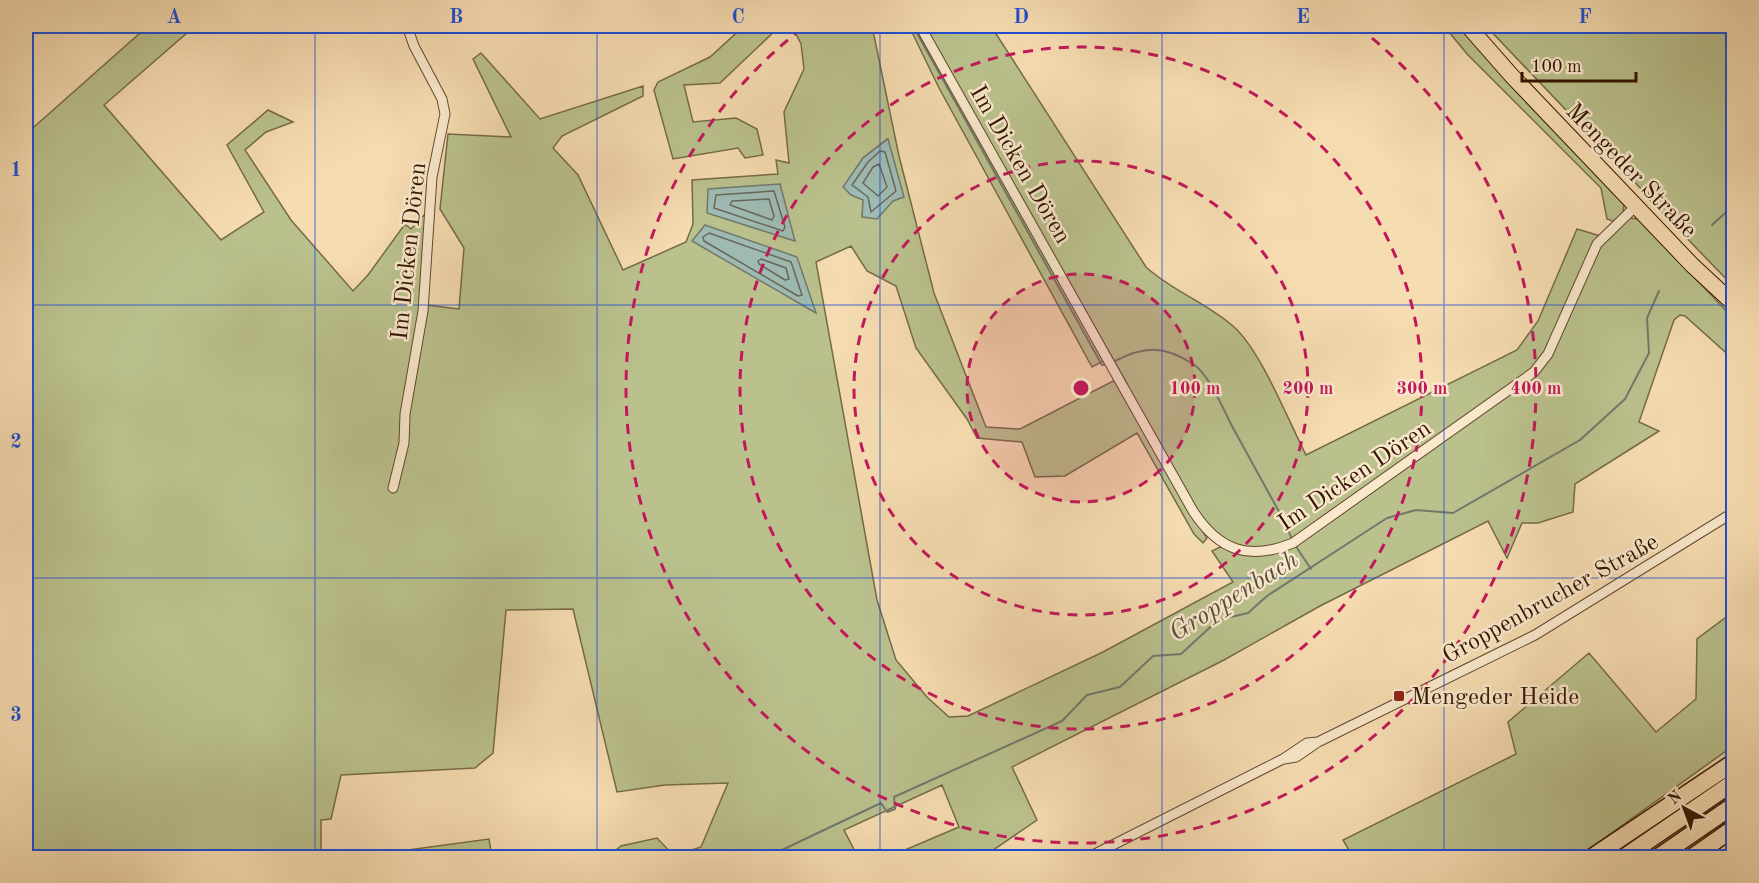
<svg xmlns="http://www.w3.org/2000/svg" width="1759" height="883" font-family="'Old Standard TT',serif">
<rect width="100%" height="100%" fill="#f6dcb1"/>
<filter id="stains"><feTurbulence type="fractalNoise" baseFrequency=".00333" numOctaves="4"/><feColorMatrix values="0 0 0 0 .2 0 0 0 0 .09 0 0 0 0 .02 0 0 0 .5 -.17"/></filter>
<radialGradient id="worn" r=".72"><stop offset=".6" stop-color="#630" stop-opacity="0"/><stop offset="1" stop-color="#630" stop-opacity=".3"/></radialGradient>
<path fill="#bac18d" stroke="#766a47" stroke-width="1.5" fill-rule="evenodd" d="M 148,26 L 195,26 L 104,105 L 221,240 L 264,212 L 227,145 L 268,110 L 293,122 L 266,132 L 245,150 L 291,220 L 353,291 L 368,275 L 405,224 L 411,229 L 427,212 L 427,305 L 459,309 L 464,248 L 440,209 L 448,134 L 511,137 L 473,59 L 481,53 L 540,119 L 643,86 L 643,96 L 562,136 L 553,148 L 578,175 L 623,270 L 686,242 L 693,224 L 692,180 L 778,174 L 776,160 L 789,163 L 784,112 L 804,69 L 801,44 L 792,26 L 872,26 L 899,156 L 934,293 L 986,427 L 1020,429 L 1115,380 L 1127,384 L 924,26 L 991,26 L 1146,267 C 1172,291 1207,303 1234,327 C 1261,351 1288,420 1306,455 L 1517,350 L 1538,321 L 1577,229 L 1607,238 L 1629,218 L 1639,219 L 1733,318 L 1733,359 L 1685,316 L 1680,315 L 1674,320 L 1639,422 L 1659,431 L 1575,484 L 1573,512 L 1538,523 L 1522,523 L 1507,558 L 1488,521 L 1320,606 L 1224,660 L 1012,767 L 1037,820 L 983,857 L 895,858 L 893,855 L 959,827 L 942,785 L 844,830 L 858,857 L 607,857 L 621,846 L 657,838 L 674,856 L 701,847 L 728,783 L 665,785 L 617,792 L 573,609 L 506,610 L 493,753 L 475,768 L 341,775 L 331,819 L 321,820 L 321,856 L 26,857 L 26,134 ZM 887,139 L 862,217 L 864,200 L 844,187 L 863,158 ZM 851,246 L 867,271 L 896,286 L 916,348 L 967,419 L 977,438 L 1022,442 L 1035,477 L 1065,476 L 1137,433 L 1194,534 L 1203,543 L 1207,538 L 1191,514 L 1236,547 L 1281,552 L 1253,555 L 1220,547 L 1212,551 L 1233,582 L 1103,652 L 968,716 L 949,717 L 927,697 L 896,660 L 877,600 L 816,262 Z
M 744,26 L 780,26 L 720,83 L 684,85 L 693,122 L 736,118 L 757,129 L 763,155 L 745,158 L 738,148 L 673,159 L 654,90 L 658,82 L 710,57 Z
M 909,26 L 916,26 L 1107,359 L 1092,367 L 939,88 Z
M 1444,26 L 1459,26 L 1624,204 L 1623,214 L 1615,222 L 1607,219 L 1601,188 L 1468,55 Z
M 1486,26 L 1733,26 L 1733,286 L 1648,198 L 1650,185 L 1643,191 Z
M 1733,612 L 1733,746 L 1578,857 L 1353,857 L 1343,840 L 1516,754 L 1508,722 L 1589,653 L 1656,732 L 1696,699 L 1697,639 Z
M 489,839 L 492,857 L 356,857 Z"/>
<path fill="#9ebab2" stroke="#73786b" stroke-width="1.5" d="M 888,139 L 904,197 L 893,201 L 877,219 L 862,217 L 863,200 L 851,195 L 843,187 L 863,158 Z
M 780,184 L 795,241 L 707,213 L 708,189 Z
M 705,225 L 797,257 L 816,313 L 692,241 Z"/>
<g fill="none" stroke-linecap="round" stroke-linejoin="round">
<path stroke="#68675a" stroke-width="1.5" d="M 880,151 L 885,152 L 896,191 L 871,212 L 868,197 L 852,185 L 868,162 Z
M 879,164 L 887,187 L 878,196 L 863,183 L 873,167 Z
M 774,191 L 785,227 L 783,231 L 714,208 L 716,195 Z
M 769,199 L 774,216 L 772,220 L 730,205 L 732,201 Z
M 709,233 L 791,262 L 802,295 L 798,296 L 704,241 L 703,237 Z
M 761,259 L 786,268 L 789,279 L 785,280 L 759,264 L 758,261 Z"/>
<path stroke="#73786b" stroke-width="2" d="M 913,26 L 1102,365 L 1109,364
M 1712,225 L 1734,205
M 1115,361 C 1144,346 1164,345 1193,364 C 1209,374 1223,409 1232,426 C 1250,459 1268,492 1286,524 L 1292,540
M 1295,545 L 1311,569
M 765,858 L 881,803 L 887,812 L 895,809 L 894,797 L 1062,721 L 1087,695 L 1120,687 L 1153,656 L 1181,654 L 1218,620 L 1248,613 L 1267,596 L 1387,518 L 1416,510 L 1453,513 L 1580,440 L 1625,399 L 1649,353 L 1647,318 L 1659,291"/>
<defs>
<path id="street" d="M 920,26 L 1193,511 C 1219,551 1249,561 1293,543 L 1534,372 L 1548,354 L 1597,244 L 1636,206
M 393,488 L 404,443 L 405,414 L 423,311 L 432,177 L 445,114 L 442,99 L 414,46 L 407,26
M 1284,759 L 1296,757 L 1318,742
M 1087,858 L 1283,759 L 1307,743 L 1318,742 L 1535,635 L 1734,512"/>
<path id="primary" d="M 1468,26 L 1511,75 L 1692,265 L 1734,304"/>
<path id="highway" d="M 1591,858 L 1734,762
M 1623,858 L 1734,782
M 1657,858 L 1734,805
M 1691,858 L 1734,828"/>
</defs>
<use href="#street" stroke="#64462d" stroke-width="11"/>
<use href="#primary" stroke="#331401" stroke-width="17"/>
<use href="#highway" stroke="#331401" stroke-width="19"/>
<use href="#street" stroke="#f9e8cc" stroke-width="9"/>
<use href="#primary" stroke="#f6dcb1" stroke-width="15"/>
<use href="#highway" stroke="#f6dcb1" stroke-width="16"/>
</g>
<path fill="none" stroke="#1d4ed8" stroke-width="1.5" stroke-opacity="0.55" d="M 315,26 L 315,858M 597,26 L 597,858M 880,26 L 880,858M 1162,26 L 1162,858M 1444,26 L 1444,858M 26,305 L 1734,305M 26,578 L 1734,578"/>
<circle cx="1081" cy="388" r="114" fill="#c2185b" fill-opacity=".12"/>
<g fill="none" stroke="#c2185b" stroke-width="3" stroke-dasharray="10 8">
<circle cx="1081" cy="388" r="114"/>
<circle cx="1081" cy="388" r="227"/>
<circle cx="1081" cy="388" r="341"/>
<path d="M1358 27A455 455 0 1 1 804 27"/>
</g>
<rect fill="#8f2418" stroke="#f9e8cc" stroke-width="2" x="1393" y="690" width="12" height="12" rx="3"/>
<g text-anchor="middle" stroke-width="5" stroke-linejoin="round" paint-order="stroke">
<g font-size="24" fill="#331401" stroke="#f9e8cc">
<text transform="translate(1021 164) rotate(60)" y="8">Im Dicken Dören</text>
<text transform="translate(1632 170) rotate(46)" y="8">Mengeder Straße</text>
<text transform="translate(408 251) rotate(-84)" y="8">Im Dicken Dören</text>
<text transform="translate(1354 475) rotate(-34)" y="8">Im Dicken Dören</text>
<text transform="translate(1550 598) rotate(-29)" y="8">Groppenbrucher Straße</text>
</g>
<g font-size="24" fill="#331401" stroke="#f9e8cc" text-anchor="start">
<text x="1411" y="704">Mengeder Heide</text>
</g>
<g font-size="26" font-style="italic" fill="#584e3f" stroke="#f9e8cc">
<text transform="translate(1233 595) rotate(-32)" y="9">Groppenbach</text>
</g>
</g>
<circle cx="1081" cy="388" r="9" fill="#c2185b" stroke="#f9e8cc" stroke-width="3"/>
<g font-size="18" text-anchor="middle" font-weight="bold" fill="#c2185b" stroke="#f9e8cc" stroke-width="5" stroke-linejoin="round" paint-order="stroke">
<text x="1195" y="394">100 m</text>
<text x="1308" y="394">200 m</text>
<text x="1422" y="394">300 m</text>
<text x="1536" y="394">400 m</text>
</g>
<rect width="1759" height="883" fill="none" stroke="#f6dcb1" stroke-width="66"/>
<g transform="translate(1684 808) rotate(319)" stroke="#f9e8cc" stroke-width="4.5" paint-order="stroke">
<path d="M0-4.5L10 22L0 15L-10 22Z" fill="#331401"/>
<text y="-9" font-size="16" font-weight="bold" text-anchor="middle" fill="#331401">N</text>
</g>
<path d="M1522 72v9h114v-9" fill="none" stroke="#331401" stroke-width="3"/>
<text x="1531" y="72" font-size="18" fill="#331401" stroke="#f9e8cc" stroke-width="4.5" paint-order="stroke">100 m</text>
<rect x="33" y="33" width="1693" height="817" fill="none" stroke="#1d4ed8" stroke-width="2"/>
<g font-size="20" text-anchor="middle" font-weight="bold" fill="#1d4ed8">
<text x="174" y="23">A</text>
<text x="456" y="23">B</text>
<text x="738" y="23">C</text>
<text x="1021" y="23">D</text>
<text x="1303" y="23">E</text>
<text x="1585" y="23">F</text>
<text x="16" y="176">1</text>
<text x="16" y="448">2</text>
<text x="16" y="721">3</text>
</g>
<rect width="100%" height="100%" filter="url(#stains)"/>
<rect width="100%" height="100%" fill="url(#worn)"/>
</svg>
